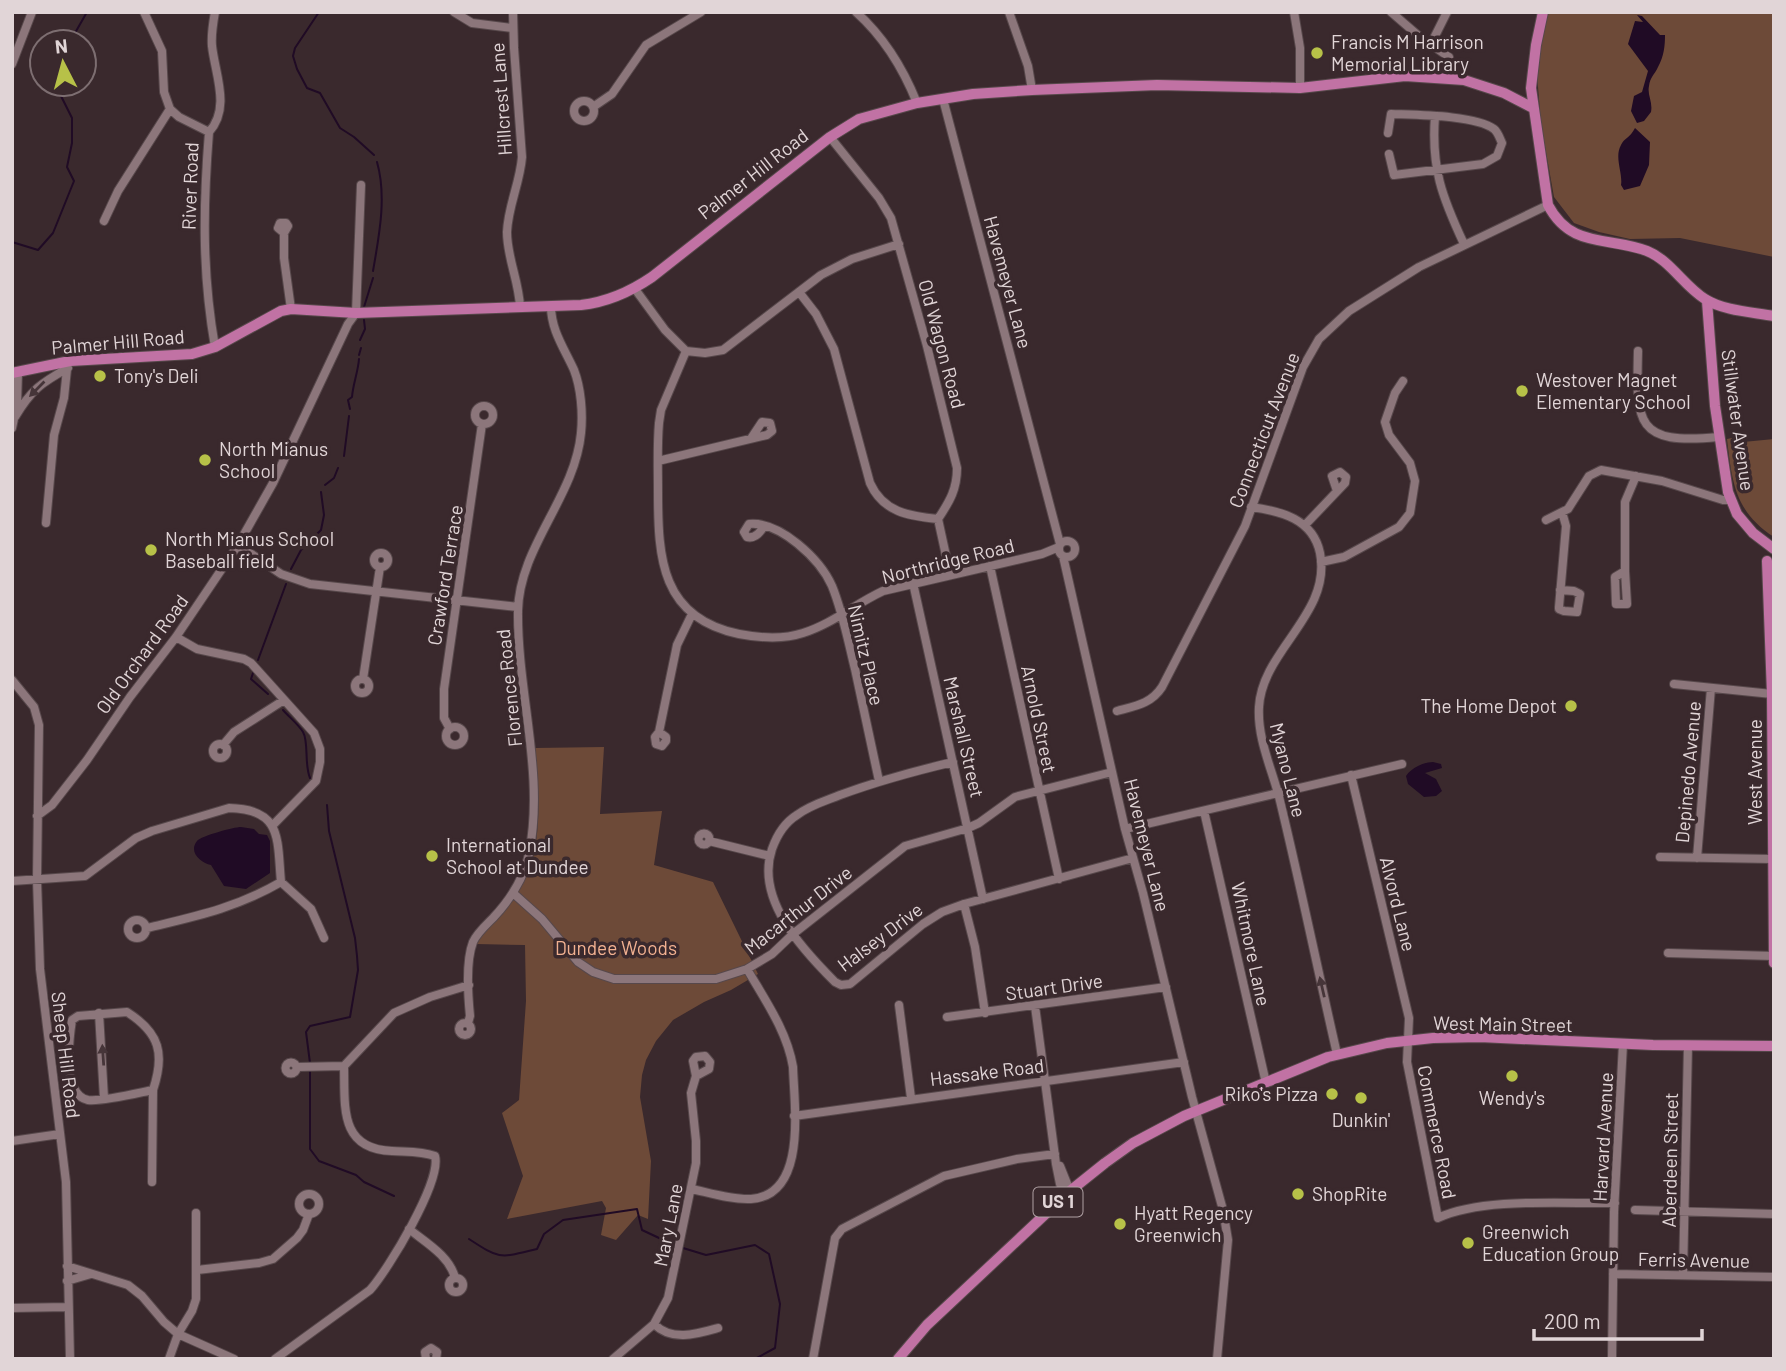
<svg xmlns="http://www.w3.org/2000/svg" width="1786" height="1371" font-family="Barlow,sans-serif">
<rect width="100%" height="100%" fill="#3a292d"/>
<path fill="#6d4a38" d="M 1548,12 L 1774,12 L 1774,257 L 1680,238 L 1630,239 L 1599,232 L 1574,223 L 1554,197 L 1541,124 L 1536,62 Z
M 1732,438 L 1733,443 L 1774,439 L 1774,537 C 1735,512 1732,482 1727,439 Z
M 604,747 L 600,814 L 662,811 L 654,865 L 713,882 L 758,974 L 731,990 L 704,1002 L 673,1020 L 656,1041 L 646,1060 L 642,1075 L 640,1097 L 651,1161 L 648,1219 L 638,1215 L 616,1240 L 601,1235 L 606,1208 L 602,1201 L 507,1219 L 523,1176 L 502,1113 L 519,1100 L 526,1001 L 525,945 L 476,944 C 487,923 506,908 520,888 C 544,854 539,788 535,748 Z"/>
<path fill="#200b25" d="M 1637,15 L 1642,16 L 1660,35 L 1665,35 C 1665,46 1664,56 1658,67 C 1655,74 1650,77 1649,86 C 1647,95 1653,102 1651,112 L 1644,121 L 1637,123 L 1631,111 L 1634,96 L 1642,92 L 1648,71 L 1628,44 L 1635,21 L 1643,22 Z
M 1635,128 L 1650,142 L 1649,165 L 1640,186 L 1624,190 L 1621,185 C 1623,173 1614,157 1621,145 C 1624,138 1630,138 1635,128 Z
M 1433,762 L 1441,764 L 1442,768 L 1425,773 L 1436,779 L 1442,791 L 1436,796 L 1424,797 L 1408,784 L 1406,776 C 1411,768 1424,762 1433,762 Z
M 241,827 L 254,829 L 259,834 L 267,835 L 270,841 L 270,873 L 246,889 L 224,886 L 211,865 C 201,863 188,852 197,841 C 201,836 234,827 241,827 Z"/>
<g fill="none" stroke-linecap="round" stroke-linejoin="round">
<path stroke="#200b25" stroke-width="2" d="M 319,12 L 295,48 L 293,56 L 297,69 L 307,88 L 320,93 L 340,128 L 354,137 L 374,155
M 63,42 L 75,33 L 87,12
M 12,242 L 38,250 L 53,233 L 74,181 L 67,167 L 72,143 L 72,118 L 55,84
M 373,271 C 379,236 387,197 377,162
M 364,307 L 373,278
M 360,340 L 365,329 L 364,320
M 359,355 L 361,348
M 350,409 L 348,400 L 352,397 C 353,384 358,372 359,359
M 344,456 L 349,416
M 325,485 L 334,478 L 338,468
M 291,569 L 301,550 L 321,530 L 324,515 L 321,492
M 258,660 L 286,584
M 253,673 L 251,679 L 268,694
M 283,710 C 289,717 298,724 303,732 C 309,742 304,764 310,778
M 310,1063 L 306,1032 L 310,1026 L 350,1017 L 358,970 L 357,956 L 355,938 L 329,831 L 327,805
M 310,1069 L 310,1149 L 319,1161 L 356,1175 L 364,1182 L 394,1196
M 469,1239 C 501,1260 500,1258 537,1249 L 544,1234 L 563,1220 L 637,1209 L 642,1230 L 674,1245
M 683,1248 L 706,1255 L 755,1245 L 769,1254 L 780,1304 L 775,1348 L 755,1359"/>
<defs>
<path id="minor" d="M 144,12 L 162,51 L 164,92 L 170,109 L 179,117 L 209,132
M 454,12 L 472,23 L 512,28
M 513,12 L 514,48 L 522,157 C 520,183 508,206 507,232 C 507,258 519,281 520,307
M 856,12 C 884,37 903,68 917,103
M 1009,12 L 1028,66 L 1032,90
M 1294,12 L 1300,48 L 1300,88
M 1391,12 L 1420,37 L 1449,57 L 1454,79
M 1431,44 L 1447,12
M 12,64 L 32,12
M 943,99 L 1060,544
M574 111a10 10 0 1 1 20 0a10 10 0 1 1-20 0Z
M 593,107 L 612,94 L 646,45 L 701,12
M 1435,116 C 1431,168 1442,197 1464,244
M 209,132 C 203,207 202,273 215,347
M 209,132 C 231,108 215,74 212,46 C 211,35 213,23 215,12
M 1388,133 L 1391,114 C 1415,115 1475,115 1494,129 C 1498,132 1500,139 1502,143 L 1497,156 L 1483,164 L 1394,175 L 1389,154
M 830,137 L 879,198 L 891,218 L 927,346 L 957,468 C 957,489 950,501 938,519 L 950,574
M 104,221 L 118,191 L 170,109
M 284,233 L 288,226 L 286,223 L 280,223 L 278,228 L 284,233 L 284,258 L 291,309
M 635,289 L 665,330 L 686,351 L 705,353 L 723,350 L 821,275 L 852,259 L 899,244
M 799,292 L 816,314 L 834,349 L 870,483 C 883,512 908,516 938,519
M 686,351 L 661,410 L 659,423 C 657,446 658,469 658,492 C 658,558 661,618 739,634 C 760,638 782,640 803,633 C 832,624 855,604 883,591 L 1042,554 L 1059,547
M 1638,351 C 1636,424 1636,445 1718,437
M475 415a9 9 0 1 1 18 0a9 9 0 1 1-18 0Z
M 15,417 C 31,390 41,383 68,368
M 12,428 L 17,405 L 18,372
M 658,461 L 767,435 L 772,431 L 770,423 L 762,422 L 752,437
M 1251,507 C 1281,511 1313,519 1320,553 C 1332,614 1262,650 1259,707 C 1257,741 1274,773 1281,805 C 1301,888 1318,971 1337,1054
M 1546,520 L 1568,509 L 1589,476 L 1601,470 L 1662,481 L 1723,500 L 1730,500
M 46,523 L 54,435 L 64,398 L 67,369
M 1305,525 L 1345,483 L 1346,477 L 1340,472 L 1332,476 L 1337,491
M 764,526 C 760,533 755,539 747,537 L 744,532 L 749,524 C 780,521 820,559 832,586 C 843,613 848,641 855,669 C 863,707 871,744 879,781
M1059 549a8 8 0 1 1 16 0a8 8 0 1 1-16 0Z
M 238,545 L 281,574 L 310,584 L 518,607
M374 560a7 7 0 1 1 14 0a7 7 0 1 1-14 0Z
M 1063,556 L 1125,829 L 1143,893 L 1192,1097 L 1223,1210 L 1228,1240 L 1217,1359
M 1321,562 L 1344,557 L 1399,527 L 1410,513 L 1415,481 L 1410,463 L 1389,435 L 1385,422 L 1395,393 L 1403,381
M 990,566 L 1059,879
M 1625,571 L 1627,604 L 1616,604 L 1615,577 L 1625,571 L 1625,502 L 1636,476
M 913,583 L 983,899
M 1560,590 L 1574,591 L 1580,594 L 1577,612 L 1564,611 L 1559,609 L 1559,607 L 1566,526 L 1562,512
M 176,637 L 197,649 L 244,659 L 251,663 L 314,733 L 320,749 L 320,762 L 316,781 L 273,825
M 363,679 L 380,567
M355 686a7 7 0 1 1 14 0a7 7 0 1 1-14 0Z
M 12,680 L 34,707 L 39,725 L 37,880 L 40,969 L 66,1182 L 70,1359
M 1674,684 L 1772,694
M 1117,711 C 1135,706 1151,704 1162,687 L 1245,526 L 1303,367 L 1319,339 L 1349,311 L 1419,267 L 1548,205
M446 736a9 9 0 1 1 18 0a9 9 0 1 1-18 0Z
M 450,729 L 444,718 L 444,689 L 482,424
M 659,732 L 666,737 L 666,741 L 662,746 L 656,744 L 655,737 L 659,732 L 677,645 L 692,614
M213 751a7 7 0 1 1 14 0a7 7 0 1 1-14 0Z
M 223,745 L 234,732 L 284,700
M 953,762 C 915,771 878,781 840,795 C 825,801 810,805 797,815 C 784,823 777,835 772,849 C 755,899 802,949 835,982 L 841,985 L 850,984 L 923,924 L 942,912 L 964,904 L 1133,858
M 1351,775 L 1409,1018 L 1407,1062 L 1438,1218 C 1483,1197 1565,1204 1615,1203
M 1204,811 L 1266,1083
M 37,816 L 52,805 L 87,760 L 130,697 L 176,637 L 238,545 L 273,483 L 348,324 L 356,313 L 361,185
M 1125,829 L 1402,764
M698.5 839a5.5 5.5 0 1 1 11 0a5.5 5.5 0 1 1-11 0Z
M 709,841 L 770,856
M 1660,857 L 1772,859
M 1697,858 L 1711,688
M 12,881 L 85,876 L 136,838 L 152,831 L 229,808 C 283,809 277,840 281,882 L 311,909 L 324,938
M 513,893 L 542,919 L 578,962 L 593,972 L 614,979 L 716,979 L 747,969 L 772,954 L 793,934 L 905,846 L 968,828 L 979,823 L 1015,797 L 1112,772
M 964,904 L 975,947 L 985,1013
M128 929a9 9 0 1 1 18 0a9 9 0 1 1-18 0Z
M 147,928 C 197,916 236,908 281,882
M 1668,953 L 1774,956
M 899,1005 L 911,1098
M 1035,1006 L 1056,1164 L 1060,1184 L 1070,1191
M 127,1012 C 160,1033 165,1054 153,1090 C 138,1093 102,1102 88,1100 C 62,1095 69,1039 72,1020 L 78,1016 Z
M 99,1013 L 104,1098
M 947,1017 L 1166,987
M 468,1023 L 470,1016 C 468,996 466,960 473,942 C 477,933 486,925 493,918 C 510,900 524,878 529,854 C 545,773 517,692 518,611 C 519,547 575,497 581,433 C 583,413 581,388 574,370 C 564,348 551,330 551,306
M459 1029a6 6 0 1 1 12 0a6 6 0 1 1-12 0Z
M285.5 1068a5.5 5.5 0 1 1 11 0a5.5 5.5 0 1 1-11 0Z
M 297,1067 L 344,1066
M 794,1116 L 1184,1062
M 12,1141 L 60,1134
M 1060,1166 L 1070,1191
M 152,1182 L 153,1090
M 692,1189 C 710,1193 732,1200 751,1199 C 808,1195 794,1105 793,1067 C 787,1031 765,1000 747,969
M299 1204a10 10 0 1 1 20 0a10 10 0 1 1-20 0Z
M 1635,1210 L 1774,1214
M 409,1229 C 425,1242 450,1256 455,1278
M 67,1266 L 128,1285 L 142,1296 L 164,1322 L 178,1334 L 234,1359
M 197,1270 L 259,1263 L 273,1259 L 297,1238 L 303,1230 L 309,1214
M 1613,1274 L 1774,1277
M 1683,1275 L 1688,1045
M449 1285a7 7 0 1 1 14 0a7 7 0 1 1-14 0Z
M 67,1281 L 91,1274
M 12,1308 L 67,1307
M 654,1324 C 672,1342 697,1334 718,1328
M 169,1359 L 178,1334 L 192,1311 L 196,1299 L 196,1213
M 275,1359 L 370,1290 C 388,1270 442,1181 435,1156 C 421,1151 407,1152 392,1151 C 339,1149 345,1107 344,1066 L 394,1013 L 430,997 L 469,985
M 426,1359 L 425,1352 L 431,1348 L 437,1352 L 436,1359
M 613,1359 L 654,1324 L 668,1298 L 696,1163 L 696,1141 L 691,1093 L 696,1076 L 693,1061 L 696,1057 L 705,1056 L 710,1062 L 709,1069 L 696,1076
M 813,1359 L 835,1238 L 842,1229 L 944,1176 L 1017,1159 L 1055,1154
M 1612,1359 L 1614,1212 L 1623,1044"/>
<path id="major" d="M 1543,12 L 1536,45 L 1531,88 L 1548,205 C 1571,249 1608,236 1647,251 C 1670,260 1684,286 1705,299 C 1724,311 1752,312 1774,316
M 1707,301 L 1715,406 L 1728,492 L 1737,514 L 1753,533 L 1774,549
M 12,373 L 70,361 L 192,354 L 215,347 L 281,311 L 291,309 L 356,313 L 581,305 C 608,302 630,292 652,277 L 830,137 L 859,119 L 917,103 L 973,94 L 1032,90 L 1157,85 L 1300,88 L 1405,76 L 1464,80 L 1504,93 L 1533,108
M 1767,561 L 1772,694 L 1774,963
M 898,1359 L 927,1325 L 1070,1191 L 1105,1163 L 1133,1143 L 1184,1116 L 1328,1057 L 1387,1043 L 1433,1038 L 1480,1037 L 1653,1045 L 1774,1046"/>
</defs>
<use href="#minor" stroke="#57484b" stroke-width="10"/>
<use href="#major" stroke="#57484b" stroke-width="12"/>
<use href="#minor" stroke="#8c767b" stroke-width="8"/>
<use href="#major" stroke="#c172a4" stroke-width="10"/>
</g>
<defs><path id="oneway-solid" d="M-6-.8H1V-3.2L6.5 0L1 3.2V.8H-6Z" transform="scale(1.75)"/></defs>
<g fill="#463539">
<use href="#oneway-solid" transform="translate(37 389) rotate(135)"/>
<use href="#oneway-solid" transform="translate(1322 987) rotate(-103)"/>
<use href="#oneway-solid" transform="translate(103 1055) rotate(-94)"/>
</g>
<g fill="#b7c148" stroke="#3a292d" stroke-width="2.5">
<circle cx="1317" cy="53" r="7"/>
<circle cx="100" cy="376" r="7"/>
<circle cx="1522" cy="391" r="7"/>
<circle cx="205" cy="460" r="7"/>
<circle cx="151" cy="550" r="7"/>
<circle cx="1571" cy="706" r="7"/>
<circle cx="432" cy="856" r="7"/>
<circle cx="1512" cy="1076" r="7"/>
<circle cx="1332" cy="1094" r="7"/>
<circle cx="1361" cy="1098" r="7"/>
<circle cx="1298" cy="1194" r="7"/>
<circle cx="1120" cy="1224" r="7"/>
<circle cx="1468" cy="1243" r="7"/>
</g>
<g text-anchor="middle" stroke-width="7" stroke-linejoin="round" paint-order="stroke">
<rect fill="#3a292d" stroke="#afa1a4" stroke-width="2" x="1033.5" y="1187.5" width="49" height="29" rx="5"/>
<g font-size="18" font-weight="bold" fill="#e1d5d7">
<text x="1058" y="1208">US 1</text>
</g>
<g font-size="19" fill="#e1d5d7" stroke="#3a292d" text-anchor="start">
<text x="1331" y="49">Francis M Harrison<tspan x="1331" dy="22">Memorial Library</tspan></text>
<text x="114" y="383">Tony's Deli</text>
<text x="1536" y="387">Westover Magnet<tspan x="1536" dy="22">Elementary School</tspan></text>
<text x="219" y="456">North Mianus<tspan x="219" dy="22">School</tspan></text>
<text x="165" y="546">North Mianus School<tspan x="165" dy="22">Baseball field</tspan></text>
<text x="1557" y="713" text-anchor="end">The Home Depot</text>
<text x="446" y="852">International<tspan x="446" dy="22">School at Dundee</tspan></text>
<text x="1318" y="1101" text-anchor="end">Riko's Pizza</text>
<text x="1512" y="1105" text-anchor="middle">Wendy's</text>
<text x="1361" y="1127" text-anchor="middle">Dunkin'</text>
<text x="1312" y="1201">ShopRite</text>
<text x="1134" y="1220">Hyatt Regency<tspan x="1134" dy="22">Greenwich</tspan></text>
<text x="1482" y="1239">Greenwich<tspan x="1482" dy="22">Education Group</tspan></text>
</g>
<g font-size="19" fill="#e1d5d7" stroke="#3a292d">
<text transform="translate(501 99) rotate(-94)" y="7">Hillcrest Lane</text>
<text transform="translate(753 174) rotate(-38)" y="7">Palmer Hill Road</text>
<text transform="translate(190 186) rotate(-88)" y="7">River Road</text>
<text transform="translate(1008 282) rotate(75)" y="7">Havemeyer Lane</text>
<text transform="translate(118 342) rotate(-5)" y="7">Palmer Hill Road</text>
<text transform="translate(942 344) rotate(75)" y="7">Old Wagon Road</text>
<text transform="translate(1738 420) rotate(82)" y="7">Stillwater Avenue</text>
<text transform="translate(1264 430) rotate(-69)" y="7">Connecticut Avenue</text>
<text transform="translate(948 561) rotate(-14)" y="7">Northridge Road</text>
<text transform="translate(445 575) rotate(-81)" y="7">Crawford Terrace</text>
<text transform="translate(142 654) rotate(-54)" y="7">Old Orchard Road</text>
<text transform="translate(866 655) rotate(77)" y="7">Nimitz Place</text>
<text transform="translate(509 688) rotate(-96)" y="7">Florence Road</text>
<text transform="translate(1039 719) rotate(78)" y="7">Arnold Street</text>
<text transform="translate(964 737) rotate(77)" y="7">Marshall Street</text>
<text transform="translate(1288 770) rotate(76)" y="7">Myano Lane</text>
<text transform="translate(1688 772) rotate(-85)" y="7">Depinedo Avenue</text>
<text transform="translate(1755 772) rotate(-90)" y="7">West Avenue</text>
<text transform="translate(1147 845) rotate(76)" y="7">Havemeyer Lane</text>
<text transform="translate(1398 904) rotate(76)" y="7">Alvord Lane</text>
<text transform="translate(798 910) rotate(-38)" y="7">Macarthur Drive</text>
<text transform="translate(880 937) rotate(-37)" y="7">Halsey Drive</text>
<text transform="translate(1251 944) rotate(78)" y="7">Whitmore Lane</text>
<text transform="translate(1054 987) rotate(-8)" y="7">Stuart Drive</text>
<text transform="translate(1503 1024) rotate(1)" y="7">West Main Street</text>
<text transform="translate(66 1055) rotate(83)" y="7">Sheep Hill Road</text>
<text transform="translate(987 1072) rotate(-7)" y="7">Hassake Road</text>
<text transform="translate(1437 1132) rotate(79)" y="7">Commerce Road</text>
<text transform="translate(1603 1137) rotate(-87)" y="7">Harvard Avenue</text>
<text transform="translate(1670 1160) rotate(-89)" y="7">Aberdeen Street</text>
<text transform="translate(668 1225) rotate(-79)" y="7">Mary Lane</text>
<text transform="translate(1694 1260) rotate(1)" y="7">Ferris Avenue</text>
</g>
<g font-size="19" fill="#f2b191" stroke="#3a292d">
<text x="616" y="955">Dundee Woods</text>
</g>
</g>
<rect width="1786" height="1371" fill="none" stroke="#e1d5d7" stroke-width="28"/>
<g transform="translate(63 63) rotate(354)"><circle r="33" fill="#3a292d" stroke="#7d6e71" stroke-width="2"/>
<path d="M0-5L12 26L0 18L-12 26Z" fill="#b7c148"/>
<text y="-10" font-size="19" font-weight="bold" text-anchor="middle" fill="#e1d5d7">N</text>
</g>
<path d="M1534 1329v10h168v-10" fill="none" stroke="#e1d5d7" stroke-width="3.5"/>
<text x="1544" y="1329" font-size="21" fill="#e1d5d7" stroke="#3a292d" stroke-width="5" paint-order="stroke">200 m</text>
</svg>
